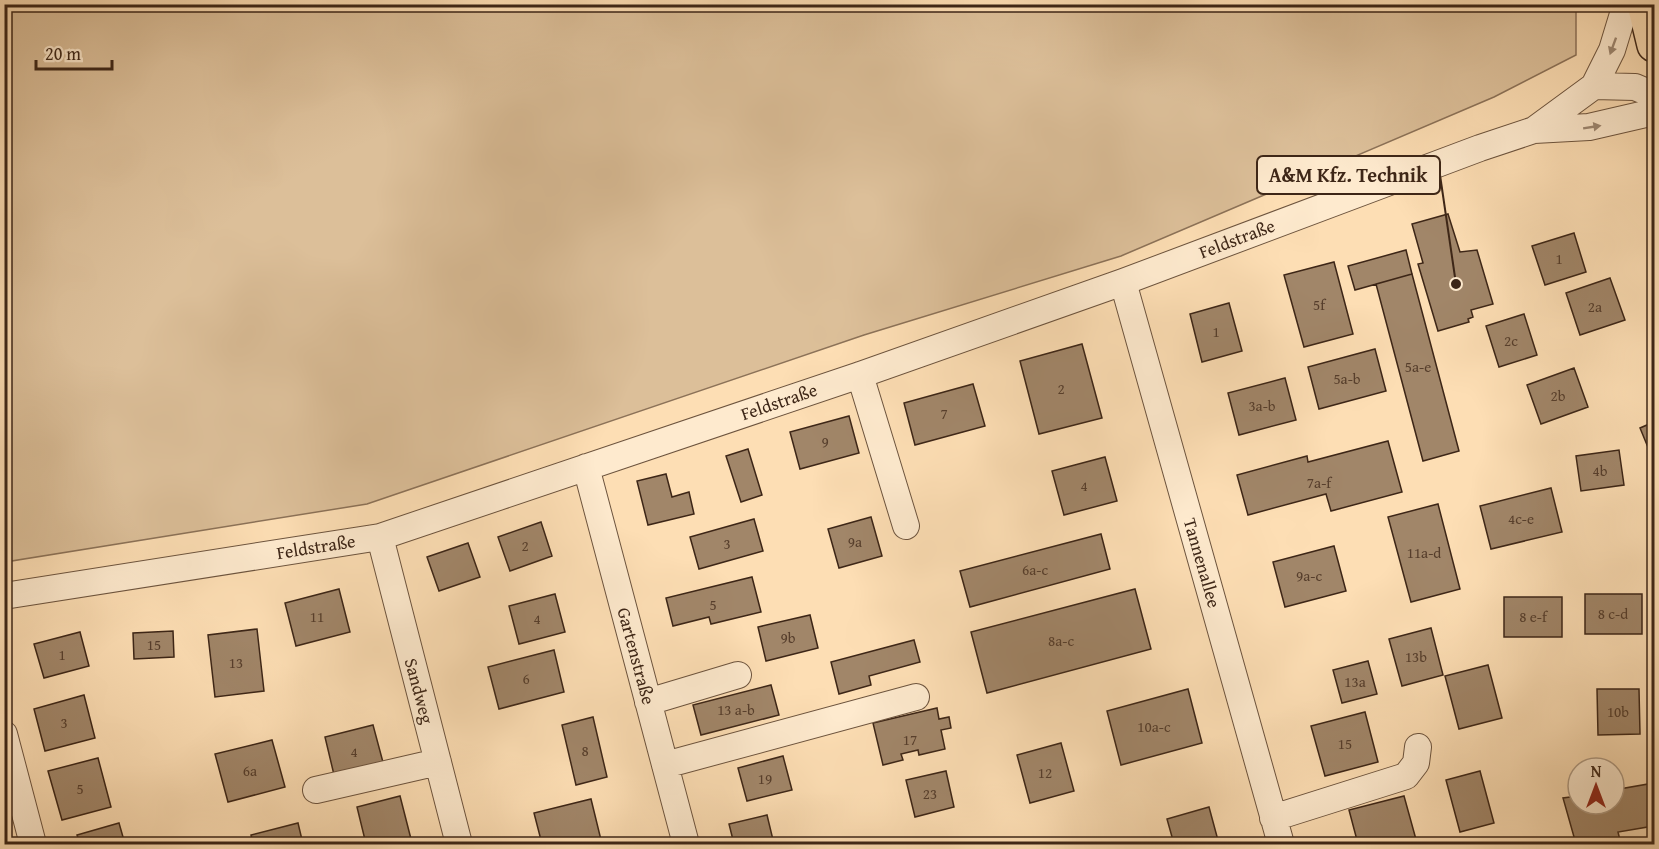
<svg xmlns="http://www.w3.org/2000/svg" width="1659" height="849" font-family="'Gentium Book Plus',serif">
<rect width="100%" height="100%" fill="#fddeb4"/>
<filter id="stains"><feTurbulence type="fractalNoise" baseFrequency=".00333" numOctaves="4"/><feColorMatrix values="0 0 0 0 .2 0 0 0 0 .09 0 0 0 0 .02 0 0 0 .5 -.17"/></filter>
<radialGradient id="worn" r=".72"><stop offset=".6" stop-color="#630" stop-opacity="0"/><stop offset="1" stop-color="#630" stop-opacity=".3"/></radialGradient>
<path fill="#dcbf99" stroke="#8c7258" stroke-width="1.5" d="M 5,4 L 1576,4 L 1576,55 L 1494,97 L 1121,256 L 864,335 L 367,504 L 5,562 Z"/>
<path fill="#a18669" stroke="#3d2617" stroke-width="1.5" d="M 1448,214 L 1460,252 L 1477,250 L 1493,304 L 1471,310 L 1473,317 L 1468,319 L 1469,322 L 1438,331 L 1418,264 L 1423,263 L 1412,224 Z
M 1574,233 L 1586,272 L 1545,285 L 1532,246 Z
M 1406,250 L 1412,274 L 1355,290 L 1348,266 Z
M 1334,262 L 1353,334 L 1304,347 L 1284,275 Z
M 1412,274 L 1459,451 L 1423,461 L 1376,284 Z
M 1610,278 L 1625,320 L 1580,335 L 1566,293 Z
M 1229,303 L 1242,351 L 1202,362 L 1190,314 Z
M 1524,314 L 1537,355 L 1499,367 L 1486,326 Z
M 1082,344 L 1102,418 L 1039,434 L 1020,361 Z
M 1375,349 L 1386,391 L 1319,409 L 1308,367 Z
M 1574,368 L 1588,407 L 1541,424 L 1527,385 Z
M 1285,378 L 1296,420 L 1239,435 L 1228,393 Z
M 973,384 L 985,426 L 915,445 L 904,403 Z
M 849,416 L 859,453 L 800,469 L 790,432 Z
M 1654,422 L 1654,462 L 1640,428 Z
M 1388,441 L 1402,492 L 1331,511 L 1326,494 L 1248,515 L 1237,475 L 1307,456 L 1308,462 Z
M 748,449 L 762,495 L 741,502 L 726,456 Z
M 1619,450 L 1624,485 L 1581,491 L 1576,456 Z
M 1105,457 L 1117,501 L 1064,515 L 1052,471 Z
M 666,474 L 672,497 L 689,492 L 694,514 L 648,525 L 637,481 Z
M 1551,488 L 1562,532 L 1491,549 L 1480,506 Z
M 1438,504 L 1460,589 L 1411,602 L 1388,517 Z
M 871,517 L 882,556 L 839,568 L 828,529 Z
M 754,519 L 763,551 L 699,569 L 690,537 Z
M 541,522 L 552,556 L 510,571 L 498,537 Z
M 1101,534 L 1110,569 L 970,607 L 960,571 Z
M 468,543 L 480,577 L 439,591 L 427,557 Z
M 1334,546 L 1346,591 L 1285,607 L 1273,562 Z
M 752,577 L 761,612 L 711,624 L 709,617 L 673,626 L 666,598 Z
M 339,589 L 350,632 L 296,646 L 285,603 Z
M 1135,589 L 1151,649 L 987,693 L 971,632 Z
M 555,594 L 565,632 L 519,644 L 509,606 Z
M 1585,594 L 1642,594 L 1642,634 L 1585,634 Z
M 1504,597 L 1562,597 L 1562,637 L 1504,637 Z
M 810,615 L 818,648 L 766,661 L 758,627 Z
M 1431,628 L 1443,675 L 1402,686 L 1389,639 Z
M 257,629 L 264,691 L 215,697 L 208,635 Z
M 173,631 L 174,657 L 134,659 L 133,633 Z
M 80,632 L 89,666 L 44,678 L 34,644 Z
M 914,640 L 920,662 L 869,676 L 871,685 L 839,694 L 831,662 Z
M 554,650 L 564,692 L 499,709 L 488,667 Z
M 1368,661 L 1377,694 L 1342,703 L 1333,670 Z
M 1488,665 L 1502,718 L 1459,729 L 1445,676 Z
M 771,685 L 779,715 L 701,735 L 693,705 Z
M 1188,689 L 1202,743 L 1121,765 L 1107,711 Z
M 1597,689 L 1639,689 L 1640,734 L 1598,735 Z
M 84,695 L 95,738 L 45,751 L 34,709 Z
M 937,708 L 939,719 L 949,717 L 951,728 L 941,730 L 945,749 L 919,755 L 918,750 L 901,754 L 903,760 L 883,765 L 873,723 Z
M 1365,712 L 1378,762 L 1325,776 L 1311,726 Z
M 593,717 L 607,777 L 576,785 L 562,725 Z
M 373,725 L 384,766 L 335,779 L 325,737 Z
M 272,740 L 285,787 L 228,802 L 215,754 Z
M 1061,743 L 1074,791 L 1030,803 L 1017,755 Z
M 783,756 L 792,790 L 747,801 L 738,768 Z
M 98,758 L 111,807 L 62,820 L 48,771 Z
M 946,771 L 954,807 L 915,817 L 906,780 Z
M 1480,771 L 1494,823 L 1460,832 L 1446,780 Z
M 1654,783 L 1654,844 L 1648,844 L 1648,827 L 1618,832 L 1621,844 L 1576,844 L 1563,798 L 1578,796 L 1578,804 L 1614,804 L 1614,790 Z
M 400,796 L 411,839 L 389,844 L 366,844 L 357,807 Z
M 1404,796 L 1417,843 L 1358,844 L 1349,810 Z
M 591,799 L 602,844 L 542,844 L 534,813 Z
M 1209,807 L 1219,844 L 1174,844 L 1167,819 Z
M 767,815 L 774,844 L 734,844 L 729,824 Z
M 119,823 L 125,844 L 80,844 L 77,835 Z
M 298,823 L 303,844 L 253,844 L 251,835 Z
M 1563,838 L 1564,844 L 1540,844 Z"/>
<g fill="none" stroke-linecap="round" stroke-linejoin="round">
<defs>
<path id="minor" d="M 1594,86 L 1635,87 L 1654,95
M 1534,130 L 1594,86 L 1612,50 L 1626,4
M 1123,282 L 1281,844
M 860,375 L 906,526
M 586,467 L 686,844
M 380,537 L 459,844
M 4,596 L 380,537 L 860,375 L 1123,282 L 1480,148 L 1534,130 L 1589,127 L 1654,112
M 648,702 L 738,675
M 4,734 L 33,844
M 665,765 L 916,697
M 316,790 L 438,762
M 1273,818 L 1406,776 L 1416,763 L 1418,747"/>
<path id="major" d="M 1644,4 L 1654,45"/>
</defs>
<use href="#minor" stroke="#6d543e" stroke-width="28"/>
<use href="#major" stroke="#3d2617" stroke-width="36"/>
<use href="#minor" stroke="#feeace" stroke-width="26"/>
<use href="#major" stroke="#fddeb4" stroke-width="33"/>
</g>
<defs><path id="oneway-solid" d="M-6-.8H1V-3.2L6.5 0L1 3.2V.8H-6Z" transform="scale(1.5)"/></defs>
<g fill="#9e8872">
<use href="#oneway-solid" transform="translate(1613 46) rotate(110)"/>
<use href="#oneway-solid" transform="translate(1592 127) rotate(-9)"/>
</g>
<g text-anchor="middle" stroke-width="4.5" stroke-linejoin="round" paint-order="stroke">
<g font-size="15" fill="#563e2c">
<text x="1559" y="264">1</text>
<text x="1319" y="310">5f</text>
<text x="1595" y="312">2a</text>
<text x="1216" y="337">1</text>
<text x="1511" y="346">2c</text>
<text x="1418" y="372">5a-e</text>
<text x="1347" y="384">5a-b</text>
<text x="1061" y="394">2</text>
<text x="1558" y="401">2b</text>
<text x="1262" y="411">3a-b</text>
<text x="944" y="419">7</text>
<text x="825" y="447">9</text>
<text x="1600" y="476">4b</text>
<text x="1319" y="488">7a-f</text>
<text x="1084" y="491">4</text>
<text x="1521" y="524">4c-e</text>
<text x="855" y="547">9a</text>
<text x="727" y="549">3</text>
<text x="525" y="551">2</text>
<text x="1424" y="558">11a-d</text>
<text x="1035" y="575">6a-c</text>
<text x="1309" y="581">9a-c</text>
<text x="713" y="610">5</text>
<text x="1613" y="619">8 c-d</text>
<text x="317" y="622">11</text>
<text x="1533" y="622">8 e-f</text>
<text x="537" y="624">4</text>
<text x="788" y="643">9b</text>
<text x="1061" y="646">8a-c</text>
<text x="154" y="650">15</text>
<text x="62" y="660">1</text>
<text x="1416" y="662">13b</text>
<text x="236" y="668">13</text>
<text x="526" y="684">6</text>
<text x="1355" y="687">13a</text>
<text x="736" y="715">13 a-b</text>
<text x="1618" y="717">10b</text>
<text x="64" y="728">3</text>
<text x="1154" y="732">10a-c</text>
<text x="910" y="745">17</text>
<text x="1345" y="749">15</text>
<text x="585" y="756">8</text>
<text x="354" y="757">4</text>
<text x="250" y="776">6a</text>
<text x="1045" y="778">12</text>
<text x="765" y="784">19</text>
<text x="80" y="794">5</text>
<text x="930" y="799">23</text>
</g>
<g font-size="18" fill="#3d2617" stroke="#feeace">
<text transform="translate(1237 239) rotate(-21)" y="6">Feldstraße</text>
<text transform="translate(779 402) rotate(-19)" y="6">Feldstraße</text>
<text transform="translate(316 547) rotate(-9)" y="6">Feldstraße</text>
<text transform="translate(1202 563) rotate(74)" y="6">Tannenallee</text>
<text transform="translate(636 656) rotate(75)" y="6">Gartenstraße</text>
<text transform="translate(419 691) rotate(75)" y="6">Sandweg</text>
</g>
</g>
<path fill="none" stroke="#3d2617" stroke-width="2" d="M1456 284L1440 175"/>
<circle fill="#3d2617" stroke="#feeace" stroke-width="2" cx="1456" cy="284" r="6"/>
<rect fill="#feeace" stroke="#3d2617" stroke-width="2" x="1257" y="156" width="183" height="38" rx="6"/>
<g font-size="20" text-anchor="middle" font-weight="bold" fill="#3d2617">
<text x="1348" y="182">A&amp;M Kfz. Technik</text>
</g>
<rect width="1659" height="849" fill="none" stroke="#fddeb4" stroke-width="24"/>
<rect x="6" y="6" width="1647" height="837" fill="none" stroke="#3d2617" stroke-width="3"/>
<rect x="12" y="12" width="1635" height="825" fill="none" stroke="#3d2617" stroke-width="1.5"/>
<g transform="translate(1596 786)"><circle r="28" fill="#feeace" stroke="#b19c85" stroke-width="1.5"/>
<path d="M0-4.5L10 22L0 15L-10 22Z" fill="#8f2418"/>
<text y="-9" font-size="16" font-weight="bold" text-anchor="middle" fill="#3d2617">N</text>
</g>
<path d="M36 60v9h76v-9" fill="none" stroke="#3d2617" stroke-width="3"/>
<text x="45" y="60" font-size="18" fill="#3d2617" stroke="#feeace" stroke-width="4.5" paint-order="stroke">20 m</text>
<rect width="100%" height="100%" filter="url(#stains)"/>
<rect width="100%" height="100%" fill="url(#worn)"/>
</svg>
